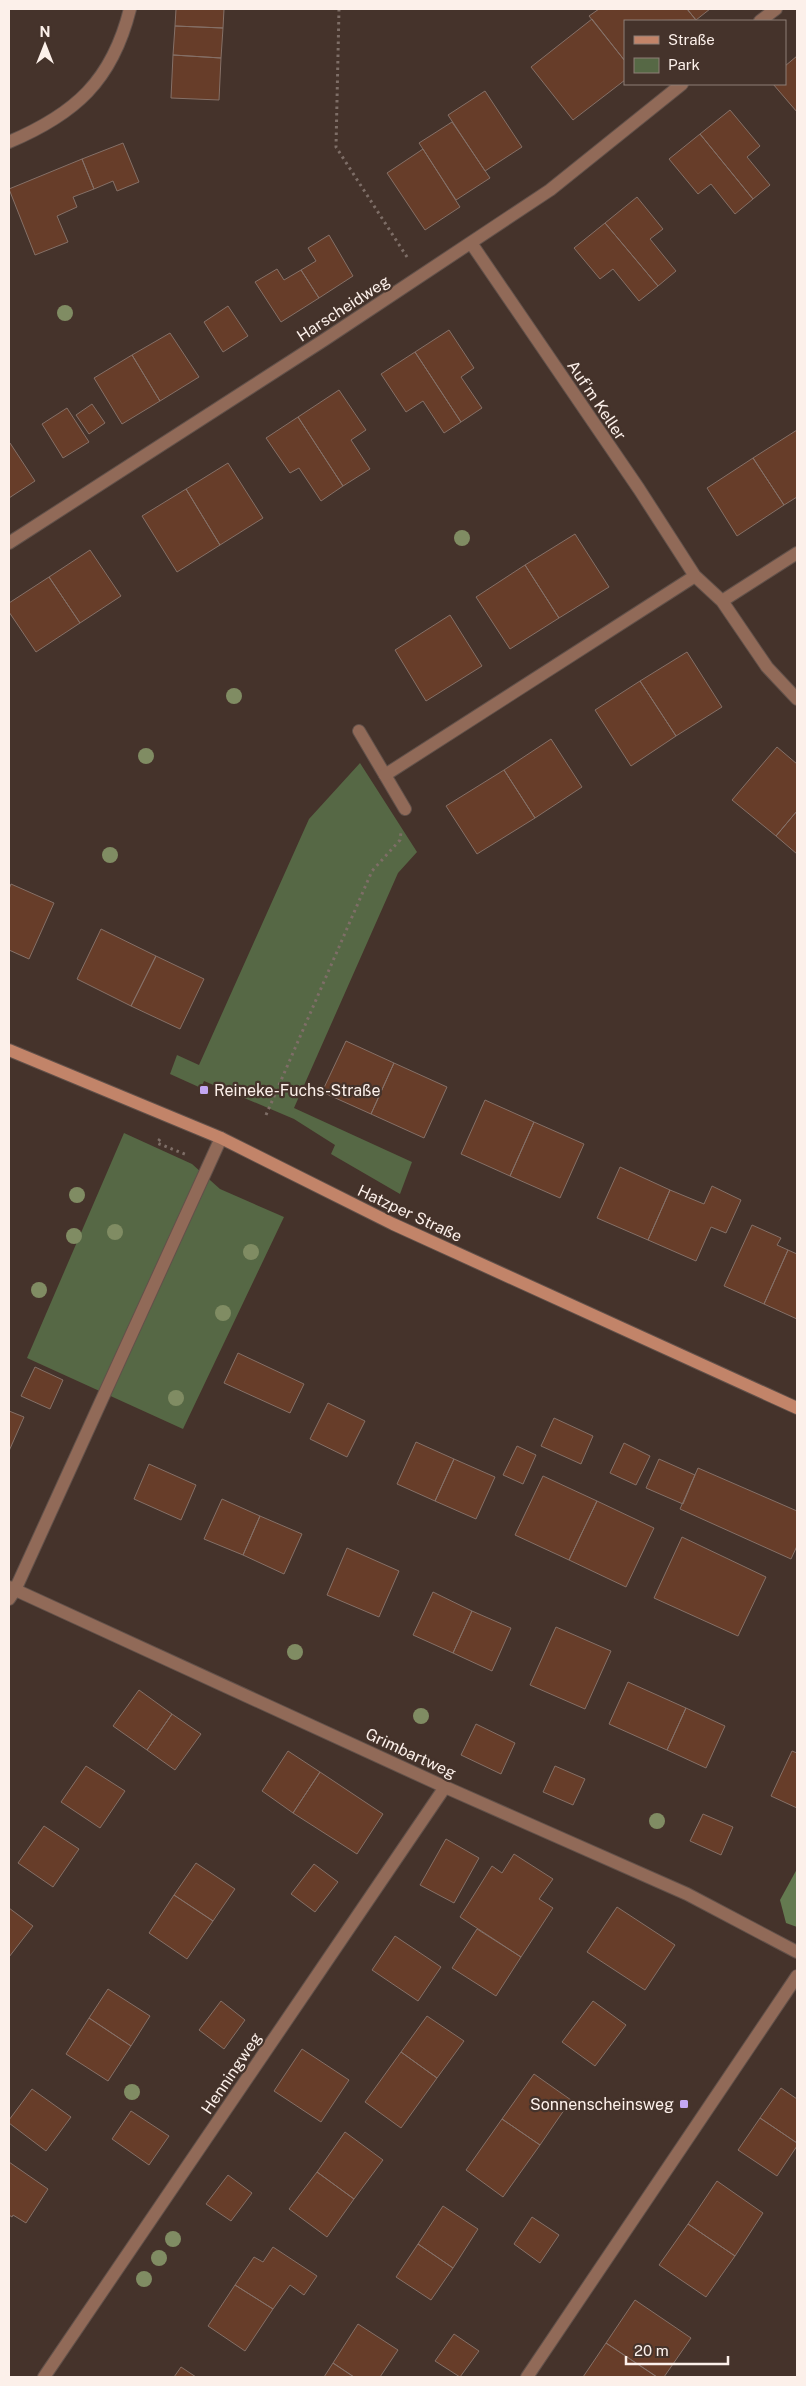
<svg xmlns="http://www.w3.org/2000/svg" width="806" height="2386" font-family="'Public Sans',sans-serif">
<rect width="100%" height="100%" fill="#45332b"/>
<path fill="#566845" d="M 360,763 L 417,852 L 398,873 L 294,1108 L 412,1162 L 400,1194 L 331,1154 L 335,1145 L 294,1119 L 204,1081 L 201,1088 L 170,1074 L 177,1055 L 199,1065 L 309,819 Z
M 124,1133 L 192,1164 L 220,1189 L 284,1217 L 183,1429 L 27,1358 Z"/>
<path fill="#647a50" d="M 797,1869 L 797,1927 L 786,1923 L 780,1900 Z"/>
<path fill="#673d29" stroke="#857067" d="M 176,9 L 224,9 L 223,28 L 175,26 Z
M 599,9 L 687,9 L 696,20 L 625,21 L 625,61 L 589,16 Z
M 687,9 L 710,9 L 696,20 Z
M 592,19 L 625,61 L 625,80 L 573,120 L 531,67 Z
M 175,26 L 223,28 L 221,58 L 173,55 Z
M 173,55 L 221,58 L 219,100 L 171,98 Z
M 797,56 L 797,112 L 773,84 L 785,84 L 785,66 Z
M 485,91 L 522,147 L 485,171 L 448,115 Z
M 730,110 L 760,146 L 747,157 L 770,185 L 753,199 L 700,134 Z
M 452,122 L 490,178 L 456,200 L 419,143 Z
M 700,134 L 753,199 L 735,214 L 711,184 L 698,194 L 669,159 Z
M 123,143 L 139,182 L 117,191 L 113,181 L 94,189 L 82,159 Z
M 423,149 L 460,207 L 425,230 L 387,173 Z
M 82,159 L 94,189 L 73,197 L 77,207 L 57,216 L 68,242 L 35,255 L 9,189 Z
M 637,197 L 663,229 L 650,239 L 676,271 L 658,286 L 605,223 Z
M 605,223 L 658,286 L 639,301 L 613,269 L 600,279 L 574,248 Z
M 329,235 L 353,276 L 319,298 L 301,270 L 316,261 L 308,248 Z
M 277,269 L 284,280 L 301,270 L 319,298 L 281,322 L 255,282 Z
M 228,306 L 248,336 L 223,352 L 204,322 Z
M 449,330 L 474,368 L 461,377 L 482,408 L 461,422 L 415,352 Z
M 170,333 L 199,377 L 160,401 L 132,355 Z
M 415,352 L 461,422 L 444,433 L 423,401 L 406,412 L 381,374 Z
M 132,355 L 160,401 L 122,424 L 94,378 Z
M 339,390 L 366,430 L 351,440 L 370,469 L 343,486 L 298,417 Z
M 92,404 L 105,423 L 89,434 L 76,415 Z
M 67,408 L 89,442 L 63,458 L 42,424 Z
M 298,417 L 343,486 L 321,501 L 299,468 L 290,473 L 266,438 Z
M 797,430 L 797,497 L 784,505 L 753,458 Z
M 10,443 L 35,481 L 9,498 L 9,444 Z
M 753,458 L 784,505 L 737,536 L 707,488 Z
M 228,463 L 263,518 L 220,545 L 186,489 Z
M 186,489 L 220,545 L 177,572 L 142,516 Z
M 575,534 L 609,587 L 559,618 L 525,565 Z
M 90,550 L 121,596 L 80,623 L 49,577 Z
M 525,565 L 559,618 L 510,649 L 476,597 Z
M 49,577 L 80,623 L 36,652 L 9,612 L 9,603 Z
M 450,615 L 482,666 L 426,701 L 395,650 Z
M 687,652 L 722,707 L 676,736 L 640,681 Z
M 640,681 L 676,736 L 631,766 L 595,710 Z
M 551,739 L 582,787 L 535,818 L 504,770 Z
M 777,747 L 797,764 L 797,811 L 776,836 L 732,800 Z
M 504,770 L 535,818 L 477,854 L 446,806 Z
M 797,811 L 797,854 L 776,836 Z
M 11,884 L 54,903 L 29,959 L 9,950 L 9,889 Z
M 101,929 L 156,956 L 131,1006 L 77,979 Z
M 156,956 L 204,979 L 180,1029 L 131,1006 Z
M 346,1041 L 394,1063 L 371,1114 L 322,1092 Z
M 394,1063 L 447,1087 L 424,1138 L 371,1114 Z
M 485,1100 L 534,1122 L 510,1176 L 461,1154 Z
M 534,1122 L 584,1144 L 560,1198 L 510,1176 Z
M 620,1167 L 670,1190 L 648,1240 L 597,1218 Z
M 712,1186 L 741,1200 L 726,1233 L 711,1227 L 696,1261 L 648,1240 L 670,1190 L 704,1204 Z
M 752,1225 L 781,1238 L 777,1245 L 788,1250 L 764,1304 L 724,1286 Z
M 788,1250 L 797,1254 L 797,1319 L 764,1304 Z
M 238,1353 L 304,1384 L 290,1413 L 224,1383 Z
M 35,1367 L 63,1380 L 50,1409 L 21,1396 Z
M 328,1403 L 365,1421 L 347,1457 L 310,1439 Z
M 9,1411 L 24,1417 L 9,1451 Z
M 554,1418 L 593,1436 L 581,1464 L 541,1446 Z
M 416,1442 L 454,1459 L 435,1501 L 397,1484 Z
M 624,1443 L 650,1456 L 636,1485 L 610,1473 Z
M 517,1446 L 536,1455 L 523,1484 L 503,1475 Z
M 454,1459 L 495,1477 L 476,1519 L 435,1501 Z
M 659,1459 L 695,1475 L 683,1504 L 646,1488 Z
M 149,1464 L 196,1485 L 181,1520 L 134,1499 Z
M 698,1468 L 797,1511 L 797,1546 L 791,1559 L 680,1509 Z
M 543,1476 L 597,1501 L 569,1560 L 515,1535 Z
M 222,1499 L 260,1516 L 243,1555 L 204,1539 Z
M 597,1501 L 654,1528 L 626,1587 L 569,1560 Z
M 260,1516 L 302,1534 L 284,1574 L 243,1555 Z
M 682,1537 L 766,1577 L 738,1636 L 654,1598 Z
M 347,1548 L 399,1571 L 379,1617 L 327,1595 Z
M 433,1592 L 472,1611 L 453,1653 L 413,1635 Z
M 472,1611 L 511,1628 L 492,1671 L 453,1653 Z
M 556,1627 L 611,1651 L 585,1709 L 530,1685 Z
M 628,1682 L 686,1708 L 667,1750 L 609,1724 Z
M 139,1690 L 172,1714 L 147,1750 L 113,1726 Z
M 686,1708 L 725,1726 L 706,1768 L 667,1750 Z
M 172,1714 L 201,1734 L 175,1770 L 147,1750 Z
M 476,1724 L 515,1743 L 501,1774 L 461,1755 Z
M 288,1751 L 320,1772 L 293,1813 L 262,1791 Z
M 792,1751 L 797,1753 L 797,1808 L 771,1796 Z
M 86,1766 L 125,1791 L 100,1828 L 61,1802 Z
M 555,1766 L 585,1779 L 573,1805 L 543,1792 Z
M 320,1772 L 383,1814 L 357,1854 L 293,1813 Z
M 703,1814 L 733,1827 L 721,1855 L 690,1841 Z
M 44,1826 L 79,1849 L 53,1887 L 18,1863 Z
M 446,1839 L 479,1858 L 454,1903 L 420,1885 Z
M 514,1854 L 553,1879 L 539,1899 L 553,1908 L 521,1957 L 460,1917 L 492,1866 L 502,1873 Z
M 196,1863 L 235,1889 L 213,1921 L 174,1895 Z
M 314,1864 L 338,1882 L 315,1912 L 291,1894 Z
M 174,1895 L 213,1921 L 187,1959 L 149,1933 Z
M 617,1907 L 675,1945 L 645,1990 L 587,1952 Z
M 9,1908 L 33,1926 L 9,1957 Z
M 477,1929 L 521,1957 L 496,1996 L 452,1968 Z
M 395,1936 L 441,1967 L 418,2001 L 372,1970 Z
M 108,1989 L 150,2016 L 131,2046 L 89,2018 Z
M 221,2001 L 245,2020 L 224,2049 L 199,2030 Z
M 593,2001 L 626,2025 L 595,2066 L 562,2042 Z
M 427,2016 L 464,2041 L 437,2078 L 401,2052 Z
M 89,2018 L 131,2046 L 108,2081 L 66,2054 Z
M 302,2049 L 349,2080 L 321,2122 L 274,2091 Z
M 401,2052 L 437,2078 L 401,2128 L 365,2102 Z
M 534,2074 L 571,2100 L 540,2145 L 502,2119 Z
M 781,2088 L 797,2099 L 797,2143 L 760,2118 Z
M 32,2089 L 71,2117 L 46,2151 L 9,2123 L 9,2120 Z
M 131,2111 L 169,2136 L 149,2165 L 112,2139 Z
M 760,2118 L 797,2143 L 797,2146 L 777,2176 L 738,2150 Z
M 502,2119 L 540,2145 L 503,2197 L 466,2170 Z
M 345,2132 L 383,2160 L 354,2199 L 317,2172 Z
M 9,2162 L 48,2189 L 26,2223 L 13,2215 L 12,2217 L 9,2215 Z
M 317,2172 L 354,2199 L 327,2237 L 289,2209 Z
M 228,2175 L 252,2193 L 231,2221 L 206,2204 Z
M 717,2181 L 763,2213 L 735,2256 L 688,2224 Z
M 443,2206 L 478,2229 L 453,2268 L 418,2244 Z
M 532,2217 L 559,2235 L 540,2263 L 514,2244 Z
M 688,2224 L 735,2256 L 706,2297 L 659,2265 Z
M 418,2244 L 453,2268 L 431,2300 L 396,2277 Z
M 273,2247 L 317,2276 L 304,2295 L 290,2285 L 273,2309 L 235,2285 L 254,2257 L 263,2262 Z
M 235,2285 L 273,2309 L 245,2351 L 208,2326 Z
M 635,2300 L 691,2338 L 664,2377 L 657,2377 L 606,2343 Z
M 358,2324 L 398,2350 L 380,2377 L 354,2377 L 333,2363 Z
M 454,2334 L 479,2351 L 460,2377 L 435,2361 Z
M 606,2343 L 657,2377 L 583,2377 Z
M 333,2363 L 354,2377 L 324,2377 Z
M 181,2367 L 196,2377 L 174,2377 Z"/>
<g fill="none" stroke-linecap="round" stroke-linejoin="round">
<defs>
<path id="service" d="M 359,731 L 405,809"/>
<path id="minor" d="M 760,21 L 776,9
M 9,142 C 75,114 112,81 130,9
M 471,243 L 639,489 L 695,576 L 722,601 L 767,667 L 797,699
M 9,543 L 324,340 L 550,190 L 682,84
M 722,601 L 797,553
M 385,775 L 695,576
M 9,1587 L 445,1787 L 687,1894 L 797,1952
M 9,1599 L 15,1590 L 221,1138
M 44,2377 L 445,1787
M 527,2377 L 797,1976"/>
<path id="secondary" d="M 9,1050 L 221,1138 L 393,1224 L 797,1408"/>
</defs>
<use href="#service" stroke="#62514a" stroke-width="14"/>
<use href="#minor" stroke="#62514a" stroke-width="14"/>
<use href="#secondary" stroke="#62514a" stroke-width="14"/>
<path stroke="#7e6e67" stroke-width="3" stroke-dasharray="2.5 4" stroke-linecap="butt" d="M 339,9 L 336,147 L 407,257
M 266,1115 L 372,871 L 400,840 L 401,832
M 160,1139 L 157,1143 L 187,1155"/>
<use href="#service" stroke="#916a58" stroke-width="12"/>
<use href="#minor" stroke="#916a58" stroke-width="12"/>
<use href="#secondary" stroke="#c28469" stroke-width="12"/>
</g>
<g fill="#808c63">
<circle cx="65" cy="313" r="8"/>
<circle cx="462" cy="538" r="8"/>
<circle cx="234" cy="696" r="8"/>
<circle cx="146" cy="756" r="8"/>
<circle cx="110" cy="855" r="8"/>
<circle cx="77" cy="1195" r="8"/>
<circle cx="115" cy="1232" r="8"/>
<circle cx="74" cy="1236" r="8"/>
<circle cx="251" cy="1252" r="8"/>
<circle cx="39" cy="1290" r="8"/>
<circle cx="223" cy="1313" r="8"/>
<circle cx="176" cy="1398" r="8"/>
<circle cx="295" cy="1652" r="8"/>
<circle cx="421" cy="1716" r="8"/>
<circle cx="657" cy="1821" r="8"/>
<circle cx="132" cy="2092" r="8"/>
<circle cx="173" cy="2239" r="8"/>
<circle cx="159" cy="2258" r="8"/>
<circle cx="144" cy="2279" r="8"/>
</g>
<g fill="#c3a7f2" stroke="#45332b" stroke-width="2">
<rect x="199" y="1085" width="10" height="10" rx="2.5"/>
<rect x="679" y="2099" width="10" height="10" rx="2.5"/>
</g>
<g text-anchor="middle" stroke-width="4.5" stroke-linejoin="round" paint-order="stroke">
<g font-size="16" fill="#fcf0ea" stroke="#45332b">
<text transform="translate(343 308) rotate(-33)" y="6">Harscheidweg</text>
<text transform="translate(597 400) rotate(56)" y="6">Auf'm Keller</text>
<text transform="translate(410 1213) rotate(25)" y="6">Hatzper Straße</text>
<text transform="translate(411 1753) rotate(25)" y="6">Grimbartweg</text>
<text transform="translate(231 2073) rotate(-56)" y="6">Henningweg</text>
</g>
<g font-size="16" fill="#fcf0ea" stroke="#45332b" text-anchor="start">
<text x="214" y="1096">Reineke-Fuchs-Straße</text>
<text x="674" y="2110" text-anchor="end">Sonnenscheinsweg</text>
</g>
</g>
<rect width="806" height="2386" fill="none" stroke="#fcf0ea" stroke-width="20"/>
<rect x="624" y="20" width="162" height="65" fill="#45332b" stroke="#8e7f77"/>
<rect x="634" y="36" width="25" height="8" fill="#c28469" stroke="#8e7f77"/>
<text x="668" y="45" font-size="15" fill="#fcf0ea">Straße</text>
<rect x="634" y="58" width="25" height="15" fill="#566845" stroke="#8e7f77"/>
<text x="668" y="70" font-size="15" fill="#fcf0ea">Park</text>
<g transform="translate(45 45)" stroke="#45332b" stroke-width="4" paint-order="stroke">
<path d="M0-4L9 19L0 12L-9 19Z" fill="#fcf0ea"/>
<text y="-8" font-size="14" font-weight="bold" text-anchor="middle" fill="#fcf0ea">N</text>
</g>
<path d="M626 2356v8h102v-8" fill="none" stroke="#fcf0ea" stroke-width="2.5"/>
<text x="634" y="2356" font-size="15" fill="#fcf0ea" stroke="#45332b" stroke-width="4" paint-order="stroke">20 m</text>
</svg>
